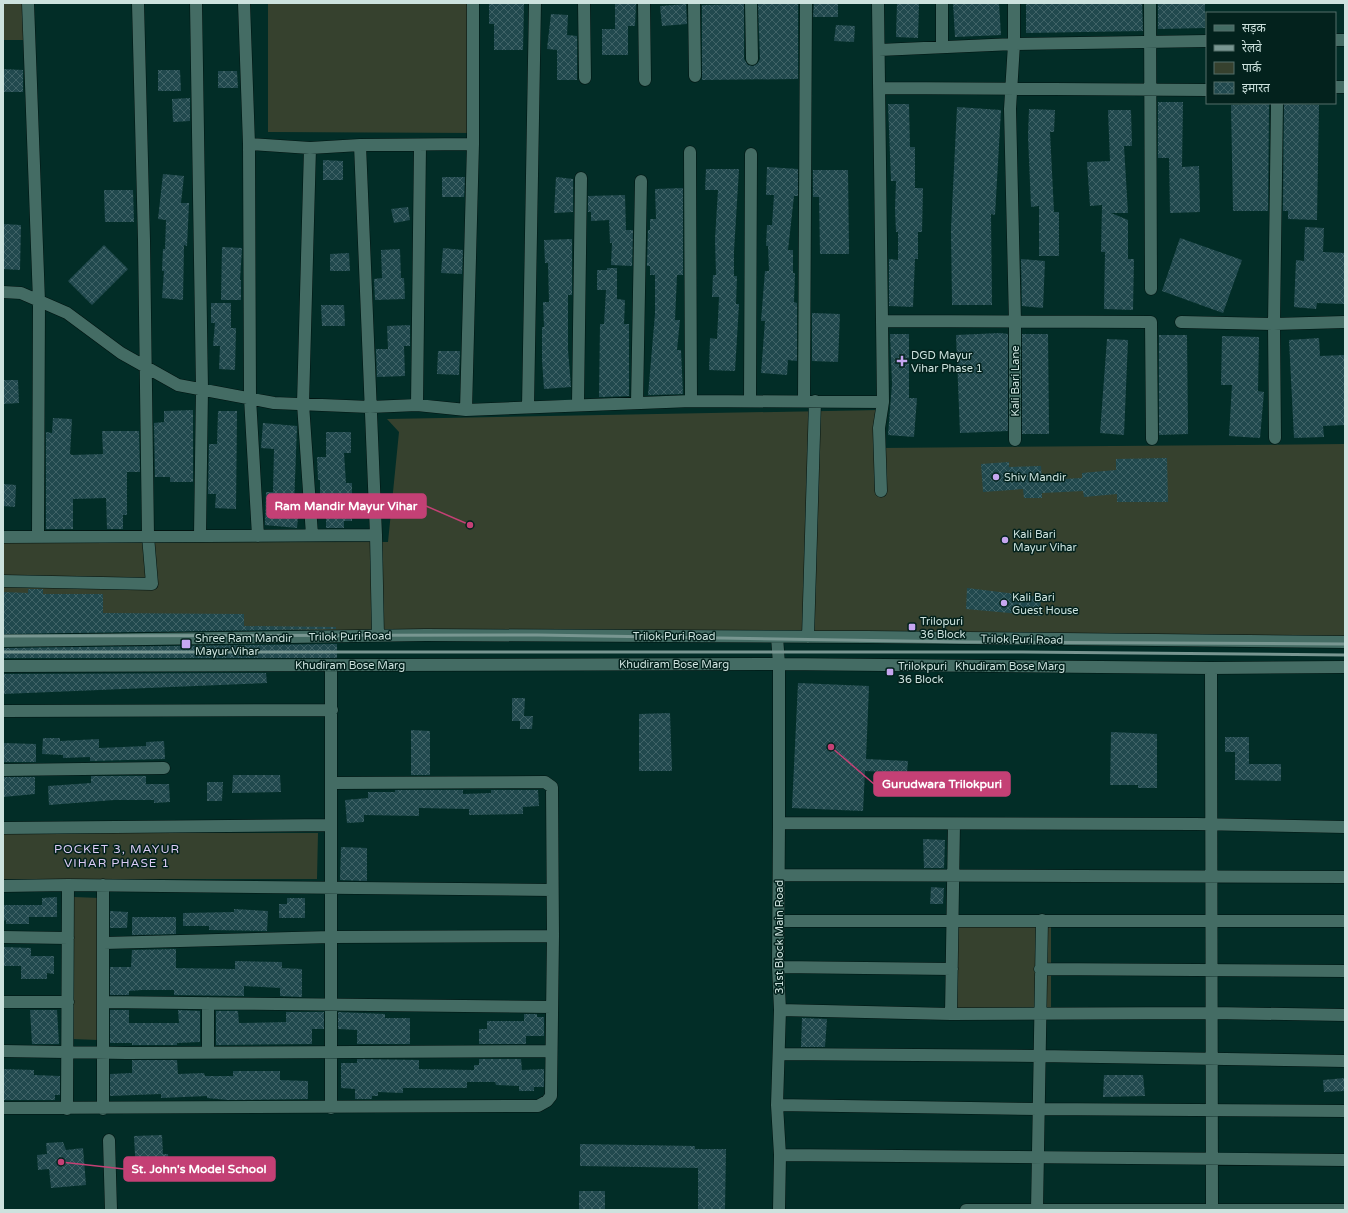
<svg xmlns="http://www.w3.org/2000/svg" width="1348" height="1213" font-family="'Varela Round','Noto Sans Devanagari',sans-serif">
<defs>
<pattern id="building-cross-hatch" width="8" height="8" patternUnits="userSpaceOnUse"><rect width="8" height="8" fill="#21494e"/><path d="M0 0l8 8M0 8l8-8" fill="none" stroke="#406367"/></pattern>
</defs>
<rect width="100%" height="100%" fill="#022d27"/>
<path fill="#36412e" d="M 3,3 L 28,3 L 28,40 L 3,40 Z
M 268,3 L 476,3 L 476,133 L 268,132 Z
M 879,410 L 879,448 L 1345,444 L 1345,638 L 3,628 L 3,543 L 388,542 L 399,432 L 387,419 Z
M 3,833 L 318,833 L 317,879 L 3,879 Z
M 74,897 L 100,898 L 98,1040 L 72,1039 Z
M 956,926 L 1051,927 L 1051,1011 L 955,1010 Z"/>
<path fill="url(#building-cross-hatch)" d="M 489,3 L 524,4 L 523,50 L 494,50 L 494,24 L 489,24 Z
M 615,3 L 636,3 L 635,26 L 628,26 L 628,55 L 602,55 L 602,29 L 615,29 Z
M 758,3 L 798,3 L 798,79 L 702,80 L 702,5 L 744,4 L 744,59 L 748,65 L 753,66 L 758,63 L 760,59 Z
M 814,3 L 838,3 L 838,17 L 813,17 Z
M 897,3 L 919,3 L 918,38 L 896,37 Z
M 953,3 L 999,3 L 1001,35 L 955,37 Z
M 1026,3 L 1142,3 L 1143,31 L 1026,33 Z
M 1158,3 L 1205,3 L 1205,28 L 1158,29 Z
M 686,4 L 687,24 L 662,26 L 660,6 Z
M 551,14 L 568,15 L 567,35 L 577,36 L 577,80 L 557,80 L 557,50 L 547,49 Z
M 836,25 L 855,26 L 854,42 L 834,41 Z
M 3,69 L 23,70 L 23,92 L 3,92 Z
M 158,70 L 180,70 L 181,91 L 158,91 Z
M 218,71 L 237,71 L 238,88 L 218,88 Z
M 190,98 L 190,121 L 173,122 L 172,99 Z
M 1158,102 L 1183,102 L 1182,167 L 1199,166 L 1200,212 L 1170,213 L 1169,158 L 1158,158 Z
M 888,104 L 909,104 L 910,147 L 915,147 L 915,188 L 923,188 L 922,232 L 918,232 L 918,259 L 915,259 L 913,307 L 889,306 L 889,259 L 898,260 L 898,232 L 896,232 L 895,209 L 896,181 L 891,181 Z
M 1269,104 L 1268,211 L 1233,211 L 1231,105 Z
M 1284,104 L 1319,105 L 1317,220 L 1288,219 L 1288,211 L 1283,211 Z
M 957,107 L 1001,110 L 995,215 L 991,214 L 992,305 L 952,305 L 951,229 Z
M 1029,109 L 1055,110 L 1054,132 L 1050,132 L 1054,212 L 1059,212 L 1059,256 L 1039,256 L 1039,206 L 1031,207 L 1028,136 Z
M 1108,110 L 1131,110 L 1132,146 L 1124,146 L 1128,213 L 1111,213 L 1128,220 L 1128,259 L 1134,259 L 1133,310 L 1104,309 L 1105,252 L 1101,252 L 1102,205 L 1090,206 L 1087,162 L 1110,161 Z
M 323,160 L 343,161 L 343,180 L 323,180 Z
M 767,167 L 798,169 L 798,196 L 794,196 L 788,250 L 793,250 L 793,273 L 795,273 L 794,302 L 797,303 L 797,361 L 788,360 L 787,375 L 761,373 L 765,321 L 761,321 L 765,271 L 769,271 L 768,246 L 766,246 L 767,225 L 772,225 L 774,195 L 766,195 Z
M 706,169 L 739,169 L 734,251 L 734,276 L 737,276 L 736,304 L 739,304 L 735,371 L 709,370 L 710,338 L 717,339 L 719,297 L 712,297 L 713,275 L 716,275 L 715,239 L 718,190 L 705,190 Z
M 813,170 L 848,170 L 849,254 L 820,254 L 819,197 L 813,197 Z
M 163,174 L 184,176 L 181,203 L 189,203 L 187,246 L 184,245 L 183,300 L 162,298 L 164,271 L 162,271 L 163,249 L 165,249 L 166,220 L 158,219 Z
M 442,177 L 465,177 L 464,197 L 442,197 Z
M 556,177 L 573,179 L 573,212 L 554,213 Z
M 683,188 L 683,275 L 677,275 L 675,320 L 680,320 L 677,350 L 681,350 L 683,394 L 648,395 L 655,314 L 655,275 L 650,275 L 650,266 L 647,266 L 648,230 L 650,230 L 650,219 L 656,219 L 655,189 Z
M 104,190 L 133,190 L 134,222 L 105,222 Z
M 625,195 L 626,230 L 633,230 L 632,266 L 611,265 L 612,243 L 610,243 L 609,220 L 591,221 L 591,212 L 588,212 L 588,196 Z
M 408,207 L 410,220 L 394,223 L 391,209 Z
M 3,224 L 21,225 L 20,270 L 3,269 Z
M 1305,227 L 1324,228 L 1323,252 L 1345,253 L 1345,304 L 1317,303 L 1316,309 L 1294,307 L 1296,260 L 1304,261 Z
M 1180,238 L 1242,260 L 1223,313 L 1162,291 Z
M 572,239 L 572,295 L 568,295 L 568,350 L 571,387 L 544,389 L 542,360 L 542,327 L 544,327 L 543,302 L 549,302 L 548,263 L 545,263 L 544,240 Z
M 104,245 L 128,269 L 92,305 L 68,281 Z
M 222,247 L 242,248 L 240,280 L 241,280 L 241,300 L 221,300 Z
M 443,248 L 463,250 L 462,274 L 441,273 Z
M 400,249 L 401,278 L 404,278 L 405,299 L 375,300 L 374,279 L 382,278 L 381,250 Z
M 349,253 L 350,271 L 330,271 L 330,254 Z
M 1021,259 L 1045,261 L 1043,308 L 1022,306 Z
M 607,268 L 617,268 L 617,299 L 625,300 L 624,324 L 629,324 L 629,396 L 599,397 L 600,324 L 604,324 L 606,290 L 597,290 L 597,270 L 607,270 Z
M 211,303 L 231,303 L 231,328 L 236,328 L 235,370 L 219,369 L 220,346 L 213,346 L 215,323 L 211,323 Z
M 321,305 L 344,305 L 345,326 L 322,326 Z
M 812,313 L 840,314 L 838,362 L 812,361 Z
M 410,325 L 410,346 L 404,346 L 405,376 L 377,377 L 376,349 L 388,349 L 387,326 Z
M 1000,333 L 1008,334 L 1008,431 L 960,433 L 956,335 Z
M 890,334 L 909,334 L 909,398 L 917,398 L 914,437 L 888,435 L 892,384 Z
M 1022,334 L 1048,334 L 1049,434 L 1022,434 Z
M 1159,335 L 1187,335 L 1188,434 L 1159,435 Z
M 1222,336 L 1259,337 L 1258,391 L 1264,392 L 1260,438 L 1229,436 L 1232,385 L 1221,385 Z
M 1319,338 L 1320,356 L 1345,355 L 1345,425 L 1323,426 L 1324,437 L 1294,438 L 1289,340 Z
M 1107,339 L 1128,340 L 1124,435 L 1100,433 Z
M 438,351 L 460,351 L 459,375 L 437,374 Z
M 3,380 L 18,380 L 19,403 L 3,404 Z
M 193,410 L 193,482 L 170,482 L 170,477 L 155,477 L 154,423 L 164,422 L 164,411 Z
M 218,411 L 237,411 L 236,509 L 215,508 L 216,494 L 208,494 L 209,444 L 217,444 Z
M 53,418 L 72,419 L 70,454 L 72,455 L 103,454 L 102,431 L 139,431 L 140,472 L 127,472 L 127,515 L 123,515 L 123,529 L 107,529 L 106,498 L 73,499 L 73,529 L 46,529 L 46,432 L 52,433 Z
M 263,423 L 297,426 L 294,506 L 299,507 L 297,528 L 265,525 L 266,492 L 273,492 L 274,449 L 261,448 Z
M 326,432 L 351,432 L 351,453 L 344,453 L 346,483 L 352,483 L 352,521 L 344,521 L 344,528 L 326,528 L 326,506 L 320,506 L 320,480 L 318,480 L 317,457 L 326,457 Z
M 1167,458 L 1168,502 L 1117,502 L 1117,494 L 1084,497 L 1083,491 L 1042,493 L 1042,498 L 1024,498 L 1023,489 L 983,492 L 981,464 L 1009,462 L 1009,467 L 1041,466 L 1042,480 L 1082,478 L 1082,473 L 1116,470 L 1116,459 Z
M 3,484 L 16,485 L 15,507 L 3,506 Z
M 967,588 L 1040,597 L 1042,616 L 966,609 Z
M 28,589 L 43,589 L 43,594 L 103,594 L 103,613 L 244,614 L 244,626 L 336,627 L 336,629 L 3,634 L 3,592 L 28,593 Z
M 337,644 L 337,658 L 3,658 L 3,648 Z
M 266,673 L 267,683 L 3,694 L 3,674 Z
M 798,683 L 869,686 L 866,759 L 908,761 L 907,773 L 865,771 L 863,811 L 792,808 Z
M 512,698 L 525,698 L 524,716 L 533,716 L 532,729 L 520,729 L 520,721 L 512,721 Z
M 670,713 L 672,771 L 639,771 L 639,714 Z
M 411,730 L 430,731 L 430,775 L 411,775 Z
M 1111,732 L 1157,734 L 1157,788 L 1138,788 L 1138,785 L 1110,785 Z
M 1225,737 L 1249,737 L 1249,764 L 1281,764 L 1281,781 L 1235,780 L 1235,752 L 1225,752 Z
M 43,738 L 60,738 L 60,741 L 99,739 L 99,748 L 146,746 L 146,742 L 164,741 L 165,759 L 90,761 L 90,757 L 63,758 L 63,755 L 42,754 Z
M 3,743 L 36,744 L 36,762 L 3,762 Z
M 233,775 L 280,775 L 281,792 L 232,793 Z
M 91,776 L 146,776 L 146,784 L 169,784 L 170,802 L 154,803 L 154,800 L 114,800 L 49,805 L 48,786 L 91,783 Z
M 4,777 L 35,777 L 35,794 L 3,797 Z
M 207,782 L 223,782 L 222,801 L 207,801 Z
M 395,790 L 463,790 L 463,794 L 491,793 L 491,790 L 538,790 L 539,806 L 523,807 L 523,814 L 469,815 L 469,809 L 419,808 L 419,816 L 364,815 L 364,822 L 347,823 L 345,800 L 368,798 L 368,792 L 395,792 Z
M 923,839 L 945,840 L 944,868 L 924,868 Z
M 341,847 L 367,848 L 367,881 L 340,880 Z
M 931,887 L 944,888 L 943,904 L 930,904 Z
M 57,897 L 57,917 L 29,917 L 29,924 L 6,924 L 6,920 L 3,921 L 3,905 L 42,905 L 42,898 Z
M 287,898 L 305,898 L 305,918 L 279,918 L 279,904 L 287,904 Z
M 234,909 L 268,911 L 267,931 L 209,930 L 209,926 L 183,926 L 183,913 L 234,912 Z
M 110,911 L 128,912 L 127,928 L 110,928 Z
M 132,917 L 176,917 L 176,934 L 132,935 Z
M 3,947 L 31,948 L 31,956 L 54,956 L 54,974 L 47,973 L 47,979 L 21,979 L 21,966 L 3,966 Z
M 176,949 L 176,968 L 235,969 L 235,961 L 282,962 L 282,968 L 302,969 L 302,997 L 280,996 L 280,988 L 244,986 L 244,996 L 174,995 L 174,990 L 142,990 L 129,991 L 129,995 L 110,995 L 110,967 L 131,967 L 132,950 Z
M 30,1010 L 57,1010 L 59,1044 L 32,1044 Z
M 110,1010 L 129,1010 L 129,1023 L 179,1023 L 178,1010 L 200,1011 L 200,1042 L 177,1043 L 177,1045 L 132,1045 L 132,1043 L 110,1043 Z
M 216,1011 L 238,1011 L 239,1023 L 286,1022 L 286,1012 L 324,1012 L 324,1029 L 312,1029 L 312,1044 L 216,1045 Z
M 338,1012 L 385,1014 L 385,1018 L 410,1018 L 410,1044 L 357,1044 L 357,1030 L 338,1029 Z
M 524,1014 L 537,1014 L 537,1017 L 544,1017 L 544,1036 L 526,1036 L 526,1044 L 479,1044 L 479,1029 L 487,1029 L 487,1021 L 524,1021 Z
M 802,1018 L 827,1019 L 825,1047 L 801,1047 Z
M 357,1059 L 419,1060 L 419,1069 L 474,1070 L 474,1065 L 479,1065 L 479,1059 L 521,1059 L 522,1070 L 544,1069 L 544,1087 L 534,1087 L 534,1091 L 519,1091 L 519,1086 L 496,1085 L 495,1082 L 467,1082 L 467,1088 L 403,1088 L 403,1093 L 378,1092 L 378,1096 L 372,1096 L 372,1099 L 355,1099 L 355,1089 L 341,1088 L 341,1063 L 357,1063 Z
M 132,1060 L 177,1060 L 178,1074 L 204,1073 L 205,1076 L 233,1076 L 233,1071 L 280,1071 L 280,1080 L 308,1081 L 308,1099 L 228,1100 L 207,1098 L 207,1096 L 161,1098 L 161,1094 L 110,1096 L 110,1074 L 132,1073 Z
M 3,1069 L 34,1070 L 34,1075 L 60,1076 L 60,1095 L 55,1095 L 55,1100 L 3,1100 Z
M 1104,1075 L 1143,1075 L 1145,1096 L 1103,1097 Z
M 1345,1078 L 1345,1091 L 1324,1092 L 1323,1080 Z
M 162,1135 L 163,1154 L 168,1154 L 169,1172 L 136,1174 L 134,1136 Z
M 63,1142 L 66,1150 L 83,1148 L 86,1185 L 51,1188 L 49,1169 L 38,1170 L 37,1155 L 47,1154 L 46,1143 Z
M 580,1144 L 695,1146 L 695,1149 L 726,1149 L 725,1210 L 698,1210 L 698,1168 L 580,1166 Z
M 579,1191 L 605,1191 L 605,1210 L 579,1210 Z"/>
<g fill="none" stroke-linecap="round" stroke-linejoin="round">
<defs>
<path id="minor" d="M 28,3 L 39,301 L 38,536
M 196,3 L 202,389 L 200,536
M 244,3 L 249,144 L 250,398 L 258,536
M 584,3 L 585,78
M 644,3 L 645,80
M 694,3 L 695,76
M 751,3 L 752,59
M 878,3 L 882,321 L 883,402 L 879,428 L 881,491
M 1014,3 L 1014,44 L 1010,109 L 1015,322 L 1015,440
M 1150,3 L 1151,289
M 1335,40 L 1345,40
M 942,47 L 942,3
M 879,50 L 1014,44 L 1207,41
M 1335,87 L 1345,87
M 880,88 L 1207,90
M 249,144 L 310,148 L 360,145 L 473,144 L 473,3
M 360,145 L 376,535 L 378,636
M 310,148 L 303,404 L 312,535
M 690,152 L 691,401
M 3,292 L 21,293 L 67,313 L 121,353 L 178,385 L 274,403 L 370,407 L 417,405 L 466,410 L 691,401 L 883,402
M 882,321 L 1151,322 L 1152,439
M 1181,322 L 1274,324 L 1345,322
M 750,401 L 751,154
M 804,401 L 806,3
M 637,403 L 641,181
M 578,404 L 581,178
M 417,405 L 420,146
M 528,407 L 535,3
M 466,410 L 473,144
M 1275,438 L 1274,324 L 1277,103
M 3,537 L 376,535
M 3,581 L 152,584 L 148,536 L 144,240 L 138,3
M 777,637 L 779,664 L 779,823 L 778,967 L 780,1010 L 777,1105 L 780,1155 L 779,1210
M 808,637 L 815,401
M 3,641 L 426,635 L 866,637 L 1345,642
M 3,666 L 779,664 L 1211,668 L 1345,667
M 1211,668 L 1212,1210
M 3,711 L 332,710
M 3,770 L 164,768
M 779,823 L 1196,824 L 1345,827
M 3,828 L 331,825
M 779,875 L 1345,877
M 103,885 L 103,1109
M 3,886 L 68,885 L 552,890
M 780,921 L 1345,921
M 3,937 L 68,938
M 104,943 L 331,937 L 553,936
M 778,967 L 952,969
M 1040,969 L 1345,971
M 3,1002 L 68,1002
M 104,1002 L 552,1007
M 208,1003 L 208,1052
M 780,1010 L 951,1014 L 1212,1013 L 1345,1015
M 951,1014 L 954,824
M 3,1051 L 126,1053 L 551,1051
M 779,1054 L 1039,1056 L 1345,1061
M 777,1105 L 1038,1109 L 1345,1111
M 3,1108 L 538,1106 L 547,1101 L 551,1096 L 553,936 L 552,787 L 545,782 L 331,783
M 331,1108 L 331,665
M 67,1109 L 68,885
M 109,1140 L 111,1210
M 780,1155 L 1345,1160
M 966,1210 L 1345,1210
M 1037,1210 L 1042,920"/>
</defs>
<use href="#minor" stroke="#011310" stroke-width="13"/>
<use href="#minor" stroke="#446c64" stroke-width="12"/>
<path stroke="#789691" stroke-width="3" d="M 3,636 L 538,635 L 966,642 L 1345,644
M 3,652 L 1022,652 L 1345,655"/>
</g>
<g fill="#c6a6f0" stroke="#03221d" stroke-width="1.5">
<path d="M900 355h4v4h4v4h-4v4h-4v-4h-4v-4h4z"/>
<circle cx="996" cy="477" r="4"/>
<circle cx="1005" cy="540" r="4"/>
<circle cx="1004" cy="603" r="4"/>
<rect x="908" y="623" width="8" height="8" rx="2"/>
<rect x="181" y="639" width="10" height="10" rx="2"/>
<rect x="886" y="668" width="8" height="8" rx="2"/>
</g>
<g text-anchor="middle" stroke-width="3" stroke-linejoin="round" paint-order="stroke">
<g font-size="11" fill="#cde2de" stroke="#03221d" text-anchor="start">
<text x="911" y="359">DGD Mayur<tspan x="911" dy="13">Vihar Phase 1</tspan></text>
<text x="1004" y="481">Shiv Mandir</text>
<text x="1013" y="538">Kali Bari<tspan x="1013" dy="13">Mayur Vihar</tspan></text>
<text x="1012" y="601">Kali Bari<tspan x="1012" dy="13">Guest House</tspan></text>
<text x="920" y="625">Trilopuri<tspan x="920" dy="13">36 Block</tspan></text>
<text x="195" y="642">Shree Ram Mandir<tspan x="195" dy="13">Mayur Vihar</tspan></text>
<text x="898" y="670">Trilokpuri<tspan x="898" dy="13">36 Block</tspan></text>
</g>
<g font-size="11" fill="#cde2de" stroke="#03221d">
<text transform="translate(1015 381) rotate(-90)" y="4">Kali Bari Lane</text>
<text transform="translate(350 636) rotate(-1)" y="4">Trilok Puri Road</text>
<text x="674" y="640">Trilok Puri Road</text>
<text transform="translate(1022 639) rotate(1)" y="4">Trilok Puri Road</text>
<text x="674" y="668">Khudiram Bose Marg</text>
<text x="350" y="669">Khudiram Bose Marg</text>
<text x="1010" y="670">Khudiram Bose Marg</text>
<text transform="translate(779 937) rotate(-90)" y="4">31st Block Main Road</text>
</g>
<g font-size="12" letter-spacing="1" fill="#ddccf6" stroke="#03221d">
<text x="117" y="853">POCKET 3, MAYUR<tspan x="117" dy="14">VIHAR PHASE 1</tspan></text>
</g>
</g>
<path fill="none" stroke="#c44075" stroke-width="1.5" d="M470 525L426 506M831 747L874 784M61 1162L124 1169"/>
<g fill="#c44075" stroke="#03221d" stroke-width="1.5">
<circle cx="470" cy="525" r="4"/>
<circle cx="831" cy="747" r="4"/>
<circle cx="61" cy="1162" r="4"/>
</g>
<g fill="#c44075" stroke="#c44075" stroke-width="1.5">
<rect x="267" y="494" width="159" height="24" rx="4"/>
<rect x="874" y="772" width="136" height="24" rx="4"/>
<rect x="124" y="1157" width="151" height="24" rx="4"/>
</g>
<g font-size="12" text-anchor="middle" font-weight="bold" fill="#fff">
<text x="346" y="510">Ram Mandir Mayur Vihar</text>
<text x="942" y="788">Gurudwara Trilokpuri</text>
<text x="199" y="1173">St. John's Model School</text>
</g>
<rect width="1348" height="1213" fill="none" stroke="#cde2de" stroke-width="8"/>
<rect x="1206" y="12" width="130" height="92" fill="#03221d" stroke="#546f6a"/>
<rect x="1214" y="25" width="20" height="6" fill="#446c64" stroke="#546f6a"/>
<text x="1242" y="32" font-size="12" fill="#cde2de">सड़क</text>
<rect x="1214" y="45" width="20" height="6" fill="#789691" stroke="#546f6a"/>
<text x="1242" y="52" font-size="12" fill="#cde2de">रेलवे</text>
<rect x="1214" y="62" width="20" height="12" fill="#36412e" stroke="#546f6a"/>
<text x="1242" y="72" font-size="12" fill="#cde2de">पार्क</text>
<rect x="1214" y="82" width="20" height="12" fill="url(#building-cross-hatch)" stroke="#546f6a"/>
<text x="1242" y="92" font-size="12" fill="#cde2de">इमारत</text>
</svg>
